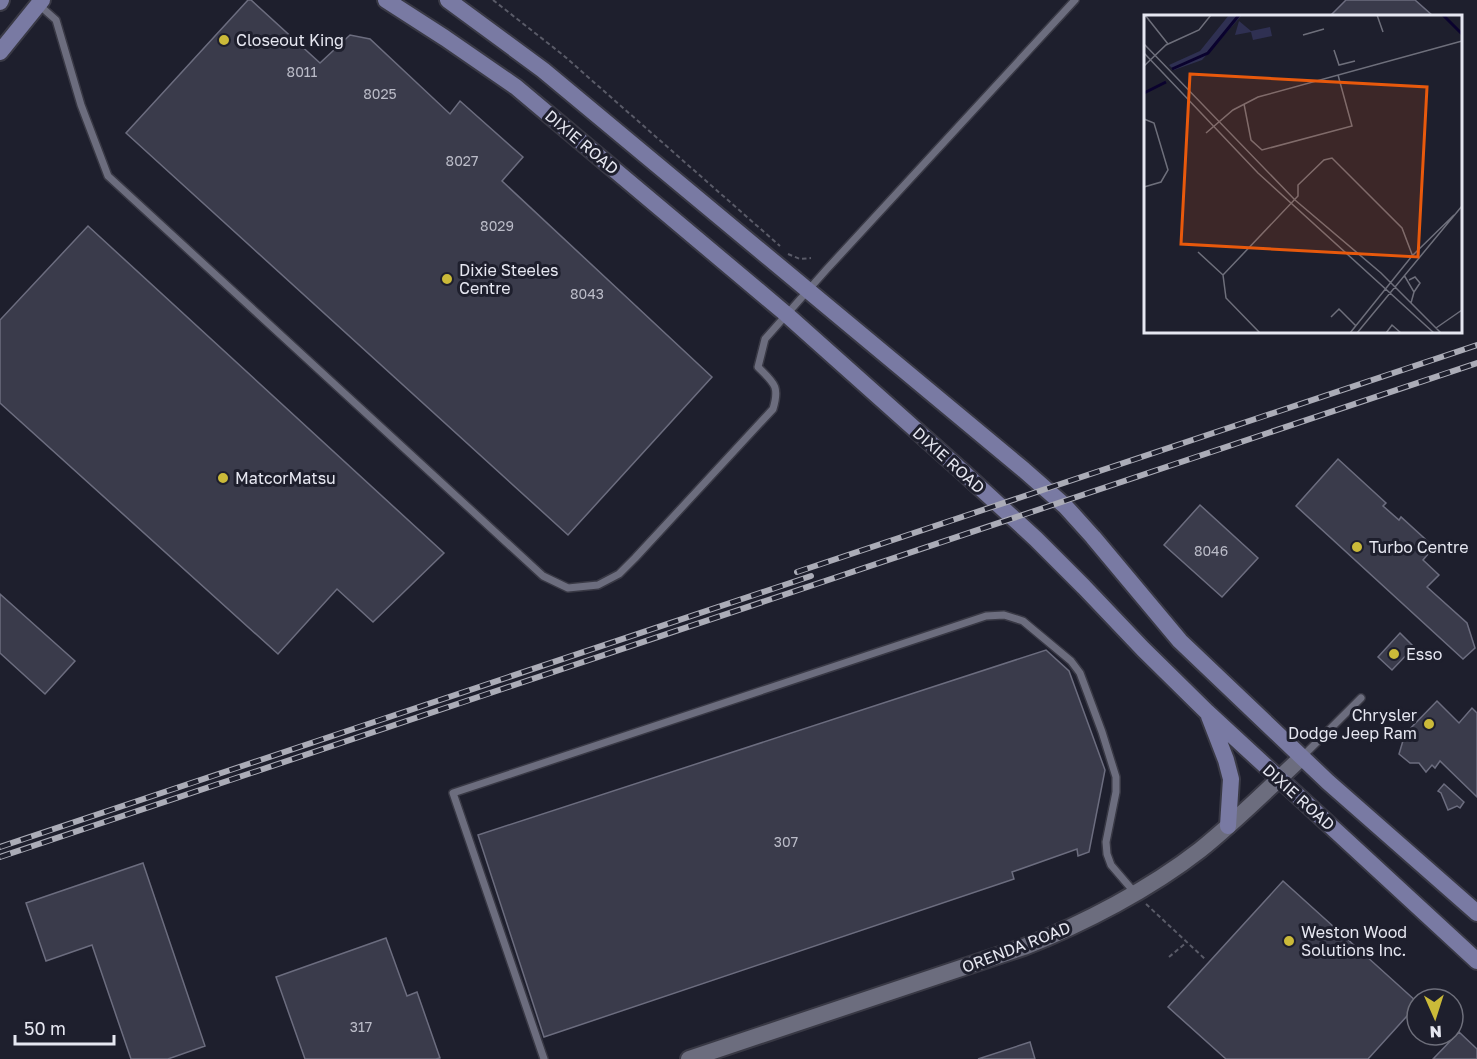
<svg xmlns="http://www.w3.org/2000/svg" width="1477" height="1059" font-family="'Golos Text',sans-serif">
<rect width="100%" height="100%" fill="#1e1f2d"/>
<path fill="#3a3b4b" stroke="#6c6d7f" stroke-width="1.5" d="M 248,0 L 251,0 L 320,63 L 350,35 L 370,39 L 450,114 L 460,101 L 523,157 L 502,181 L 712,377 L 568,535 L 126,133 Z
M 1346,0 L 1415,0 L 1433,16 L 1330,16 Z
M 88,226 L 444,553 L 373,622 L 337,589 L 278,654 L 0,403 L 0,320 Z
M 1338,459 L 1386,503 L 1383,506 L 1399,520 L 1401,517 L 1434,547 L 1423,560 L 1439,575 L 1427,587 L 1467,623 L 1475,648 L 1463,659 L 1296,506 Z
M 1200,505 L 1258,558 L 1222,597 L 1164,545 Z
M 0,594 L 75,661 L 45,694 L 0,653 Z
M 1400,633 L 1414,647 L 1392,670 L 1378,657 Z
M 1046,650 L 1069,671 L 1105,770 L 1089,852 L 1078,856 L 1077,849 L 1012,872 L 1014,879 L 544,1037 L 478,835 Z
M 1437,701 L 1459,723 L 1472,708 L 1477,713 L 1477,797 L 1440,761 L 1435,768 L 1432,765 L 1426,772 L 1419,763 L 1410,763 L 1399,754 L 1405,734 Z
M 1444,784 L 1464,802 L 1460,808 L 1457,806 L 1448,810 L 1441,793 L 1438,791 Z
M 143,863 L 205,1046 L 168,1059 L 131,1059 L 92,945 L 46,961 L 26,903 Z
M 1283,881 L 1417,1002 L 1417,1005 L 1368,1059 L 1226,1059 L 1168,1007 Z
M 386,938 L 407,996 L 417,992 L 440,1058 L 436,1059 L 305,1059 L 276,977 Z
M 1459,1032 L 1477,1049 L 1477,1059 L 1433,1059 Z
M 1030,1042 L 1035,1059 L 978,1059 Z"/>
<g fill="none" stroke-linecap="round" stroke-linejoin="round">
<defs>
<path id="service" d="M 38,4 L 56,20 L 81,105 L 108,176 L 543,576 L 568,588 L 598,585 L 619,574 L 635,558 L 773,409 C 780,386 774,383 758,367 L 765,339 L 826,270 L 1075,0
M 1302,757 L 1361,698
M 544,1059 L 453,793 L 986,616 L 1004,615 L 1023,621 L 1071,661 L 1080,673 L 1102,732 L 1116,777 L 1116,792 L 1106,842 L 1107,854 L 1111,865 L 1135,893"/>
<path id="tertiary" d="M 689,1059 L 1024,947 C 1083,924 1150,889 1200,850 C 1236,821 1268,789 1302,757"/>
<path id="secondary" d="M 386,0 L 445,38 L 516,87 L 786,314 L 963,472 L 1036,539 L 1084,587 L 1143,649 L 1207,712 L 1477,961
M 448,0 L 543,70 L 1024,470 L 1065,506 L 1093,537 L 1180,641 L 1328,782 L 1477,913
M 0,2 L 1,0
M 0,52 L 42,0
M 1209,716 L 1226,760 L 1231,779 L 1228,826"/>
</defs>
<use href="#service" stroke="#393945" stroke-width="10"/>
<use href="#tertiary" stroke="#393945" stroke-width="20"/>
<use href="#secondary" stroke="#393945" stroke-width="20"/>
<path stroke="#5a5b68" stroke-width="2" stroke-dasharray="4.5 3" stroke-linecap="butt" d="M 493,0 L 563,55 L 780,246
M 788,254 L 800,259 L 811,258
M 1146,904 L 1205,959
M 1169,957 L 1187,942"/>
<use href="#service" stroke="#6c6d7e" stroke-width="7"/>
<use href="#tertiary" stroke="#6c6d7e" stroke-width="16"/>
<use href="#secondary" stroke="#797aa3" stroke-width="16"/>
<defs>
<path id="rail" d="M 797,572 L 1477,345
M 0,847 L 811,576
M 0,857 L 1477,363"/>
</defs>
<use href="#rail" stroke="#abacb7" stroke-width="6"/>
<use href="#rail" stroke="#1e1f2d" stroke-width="4" stroke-dasharray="11" stroke-linecap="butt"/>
</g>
<g fill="#cbba39" stroke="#1e1f2d" stroke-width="2">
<circle cx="224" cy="40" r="6"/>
<circle cx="447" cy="279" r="6"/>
<circle cx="223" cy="478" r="6"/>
<circle cx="1357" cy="547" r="6"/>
<circle cx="1394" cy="654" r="6"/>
<circle cx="1429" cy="724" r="6"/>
<circle cx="1289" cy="941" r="6"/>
</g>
<g text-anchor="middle" stroke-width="6" stroke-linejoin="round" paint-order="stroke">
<g font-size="14" fill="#bbbcc8">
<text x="302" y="77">8011</text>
<text x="380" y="99">8025</text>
<text x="462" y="166">8027</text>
<text x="497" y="231">8029</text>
<text x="587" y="299">8043</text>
<text x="1211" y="556">8046</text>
<text x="786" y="847">307</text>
<text x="361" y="1032">317</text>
</g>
<g font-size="16" fill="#e6e7f1" stroke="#1e1f2d" text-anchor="start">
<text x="236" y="46">Closeout King</text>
<text x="459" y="276">Dixie Steeles<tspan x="459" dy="18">Centre</tspan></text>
<text x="235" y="484">MatcorMatsu</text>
<text x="1369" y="553">Turbo Centre</text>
<text x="1406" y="660">Esso</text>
<text x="1417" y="721" text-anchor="end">Chrysler<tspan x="1417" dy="18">Dodge Jeep Ram</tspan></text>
<text x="1301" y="938">Weston Wood<tspan x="1301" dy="18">Solutions Inc.</tspan></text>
</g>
<g font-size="16" fill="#e6e7f1" stroke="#1e1f2d">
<text transform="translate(582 142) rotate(40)" y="6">DIXIE ROAD</text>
<text transform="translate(949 460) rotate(42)" y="6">DIXIE ROAD</text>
<text transform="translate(1299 797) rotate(42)" y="6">DIXIE ROAD</text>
<text transform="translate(1016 947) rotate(-21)" y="6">ORENDA ROAD</text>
</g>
</g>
<g transform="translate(1144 15)">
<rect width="318" height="318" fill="#1e1f2d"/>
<path d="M 85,0 L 98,0 L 58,45 L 30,55 L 25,50 L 56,36 ZM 95,6 L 107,16 L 126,12 L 128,21 L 109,25 L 107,17 L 91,20 Z" fill="#2f3052"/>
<path fill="none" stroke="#0a022e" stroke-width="3" d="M 299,0 L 318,19M 28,54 L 64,38 L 95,0M 0,78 L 22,67"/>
<path fill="none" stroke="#6e6f7b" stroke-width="1.5" d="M 1,0 L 24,29M 233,0 L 239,17M 159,20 L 180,14M 0,29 L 151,185 L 237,258 L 297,318M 190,35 L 195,50 L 211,46M 0,38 L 114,158 L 290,318M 0,51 L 22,30 L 55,15 L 67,0M 100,89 L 107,125 L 118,135 L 208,111 L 194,60M 0,104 L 10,108 L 24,155 L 17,167 L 0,172M 62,118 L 89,95 L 114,82 L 318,26M 54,237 L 79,260 L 154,181 L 154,170 L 180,145 L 188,143 L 258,213 L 269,242M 79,260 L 82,283 L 116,318M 260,260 L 270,277 L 267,288M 265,265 L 271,262 L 276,268 L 270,277M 187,302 L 195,294 L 212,311M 292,313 L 318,295M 206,318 L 268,241 L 310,200M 213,318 L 318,191M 242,318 L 248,310 L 257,318"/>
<path fill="#e8590c" fill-opacity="0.15" stroke="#e8590c" stroke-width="3" d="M 46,59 L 283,72 L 274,242 L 37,229 Z"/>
<rect width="318" height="318" fill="none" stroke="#e6e7f1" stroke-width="3"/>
</g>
<g transform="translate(1435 1017) rotate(177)"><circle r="28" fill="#1e1f2d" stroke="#6e6f7b" stroke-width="1.5"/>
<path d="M0-4.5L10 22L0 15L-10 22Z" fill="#cbba39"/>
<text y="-9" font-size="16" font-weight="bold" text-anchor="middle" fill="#e6e7f1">N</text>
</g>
<path d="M15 1035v9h99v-9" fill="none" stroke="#e6e7f1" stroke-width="3"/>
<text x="24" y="1035" font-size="18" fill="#e6e7f1" stroke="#1e1f2d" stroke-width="4.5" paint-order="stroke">50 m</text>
</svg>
